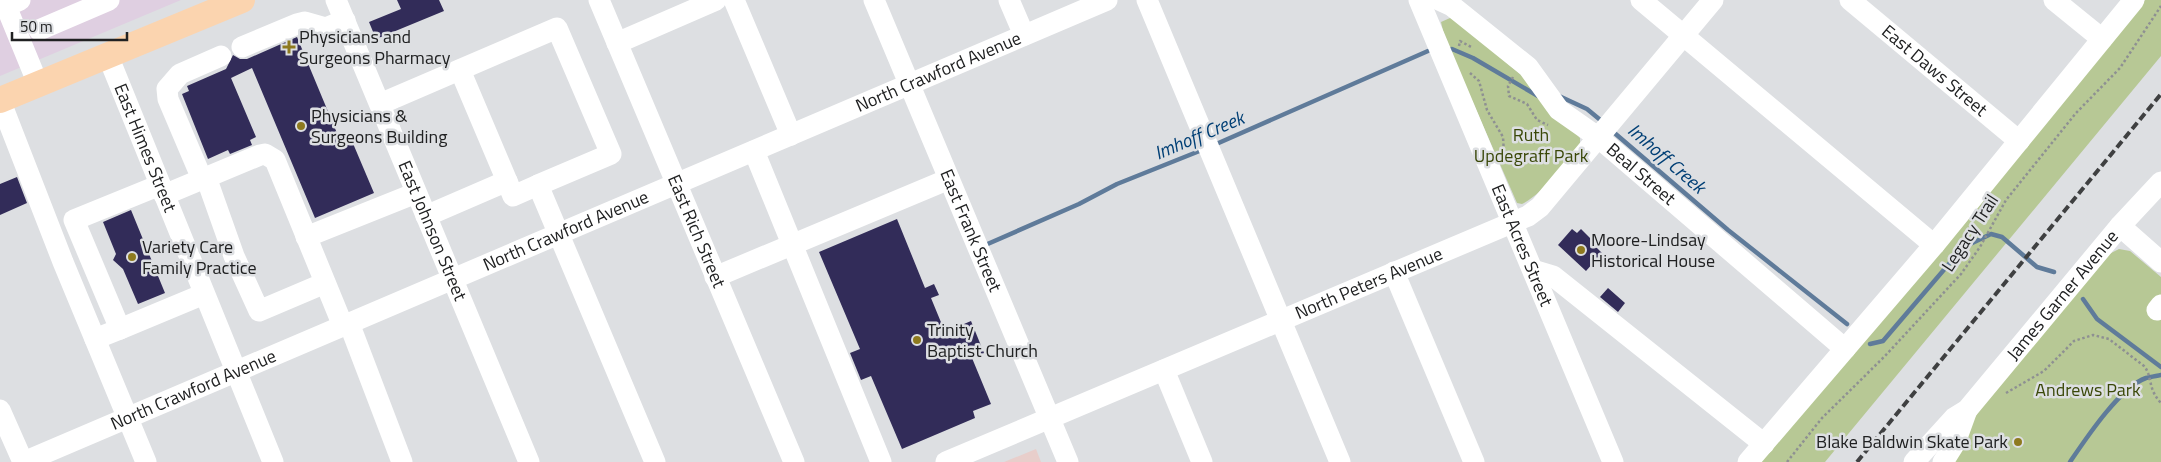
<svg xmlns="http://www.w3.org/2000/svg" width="2161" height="462" font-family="'Titillium Web',sans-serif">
<rect width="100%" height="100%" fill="#dddfe2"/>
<path fill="#e8cecb" d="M 1036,449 L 1041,462 L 1004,462 Z"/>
<path fill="#dfcfe1" d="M 0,0 L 181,0 L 0,76 Z"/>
<path fill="#b7c895" d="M 2145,0 L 2161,0 L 2161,56 L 1825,462 L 1757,462 Z
M 1450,18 L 1456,20 L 1538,89 L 1580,138 L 1580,144 C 1563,164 1546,192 1522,204 L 1517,203 L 1445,39 L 1441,22 Z
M 2119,249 L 2130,251 L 2161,277 L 2161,462 L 1946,462 L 1974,415 L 2107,255 Z"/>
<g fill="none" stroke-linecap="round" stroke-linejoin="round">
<path stroke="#5f7b9a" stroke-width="4.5" d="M 1452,49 L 1473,58 L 1538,96
M 1559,96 L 1587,109 L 1604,123
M 1611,130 L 1728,230 L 1847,324
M 1214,145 L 1428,51
M 983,246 L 1079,204 L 1117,184 L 1202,150
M 2083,299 L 2097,319 L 2161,367
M 1870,344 L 1883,341 L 1960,251 L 1966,246 L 1991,234 L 2002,237 L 2037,267 L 2054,272
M 2070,462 C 2085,440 2120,387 2146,378 C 2150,377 2156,376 2161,375"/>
</g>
<path fill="#322c59" d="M 397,0 L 439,0 L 444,11 L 376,39 L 369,22 L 401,9 Z
M 297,37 L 339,138 L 349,134 L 374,193 L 315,218 L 252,68 L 231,78 L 256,137 L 250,140 L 252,145 L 230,154 L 228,150 L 208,159 L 182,94 L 189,91 L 187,86 L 226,69 L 233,55 L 240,59 L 247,59 Z
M 17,177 L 27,203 L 0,215 L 0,184 Z
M 131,210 L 165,293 L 138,304 L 123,269 L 113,260 L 116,254 L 103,222 Z
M 897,219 L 925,288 L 934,284 L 939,295 L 931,298 L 945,332 L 971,321 L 984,353 L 972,358 L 991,404 L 973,411 L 975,418 L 902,449 L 871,376 L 861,380 L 850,353 L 860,349 L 819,252 Z
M 1572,229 L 1577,233 L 1581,229 L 1597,245 L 1596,247 L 1602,253 L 1586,271 L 1558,245 Z
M 1608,288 L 1625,303 L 1618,312 L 1600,297 Z"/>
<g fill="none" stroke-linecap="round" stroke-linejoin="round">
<path stroke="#8e9092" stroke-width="2.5" stroke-dasharray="2.5 2.5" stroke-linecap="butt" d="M 1459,46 L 1460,41 L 1473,48
M 1470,73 L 1479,81 L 1487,110 L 1503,137 L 1504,153
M 1513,77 L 1508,86 L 1509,96 L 1527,104 L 1537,120 L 1548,125
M 2006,393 L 2044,371 L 2074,341 L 2093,335 L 2109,339 L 2144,366 C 2153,377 2147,388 2161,403
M 1787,462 L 1822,418 L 1885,356 L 1961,274 L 1980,247 L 2006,200 L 2076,113 L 2120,68 L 2161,6"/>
<g stroke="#fff" stroke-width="21">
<path d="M 20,0 L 6,6 L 38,84"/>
<path id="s1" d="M 336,0 L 529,462"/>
<path id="s2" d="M 599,0 L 794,462"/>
<path d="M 734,0 L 791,135"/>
<path id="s3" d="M 874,0 L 1068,462"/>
<path d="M 1009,0 L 1024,35"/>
<path d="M 1147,0 L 1340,462"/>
<path id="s4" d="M 1419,0 L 1613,462"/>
<path id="s5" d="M 1439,0 L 1452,6 L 1528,67 L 1559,110 L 1599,138 L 1845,349"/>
<path d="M 1641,0 L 1934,245"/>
<path id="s6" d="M 1850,0 L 2019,141"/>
<path d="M 2054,0 L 2102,39"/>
<path d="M 39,30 L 109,0"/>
<path d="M 617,43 L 716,0"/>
<path d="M 242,47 L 297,24 L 305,22 L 326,28 L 345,20"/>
<path id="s7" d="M 108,56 L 273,462"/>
<path d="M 460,70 L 507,181"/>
<path d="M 0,100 L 63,262 L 146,462"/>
<path d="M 380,104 L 557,28 L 611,154 L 538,185 L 655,462"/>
<path d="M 754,151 L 881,462"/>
<path d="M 206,177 L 234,256 L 259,311 L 325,283"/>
<path d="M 202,179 L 168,99 L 167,89 L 180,74 L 221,56"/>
<path d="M 164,195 L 260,155 L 265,154 L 275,160 L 343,326"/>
<path d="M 426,216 L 507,181 L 513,196 L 538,185"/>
<path d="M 2120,226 L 2161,262"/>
<path d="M 306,237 L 416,193"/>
<path d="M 1533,270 L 1553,276 L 1764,444"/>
<path d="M 1394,272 L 1474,462"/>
<path d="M 715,277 L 949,179"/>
<path d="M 2157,310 L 2161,305"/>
<path d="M 349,323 L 402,462"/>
<path d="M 120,329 L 204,294"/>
<path d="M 95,339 L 120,329 L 74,220 L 160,185"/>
<path d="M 1164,370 L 1202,462"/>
<path d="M 0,410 L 23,462"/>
<path id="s8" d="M 24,462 L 1107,0"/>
<path id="s9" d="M 946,462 L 1528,216 L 1540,207 L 1713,0"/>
<path d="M 1748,462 L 1934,245 L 2134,0"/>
<path id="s10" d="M 1914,462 L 1954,418 L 1967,410 L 2120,226 L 2161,182"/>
<path d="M 1943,462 L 1955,443 L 1967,410"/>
</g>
<path stroke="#fbd4af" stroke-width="26" d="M 0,100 L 242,0"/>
<path stroke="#3f4041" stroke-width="4" stroke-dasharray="8 4" stroke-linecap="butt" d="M 1857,462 L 2161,94"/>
</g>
<g fill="#8e7a1f" stroke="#dddfe2" stroke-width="2">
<path d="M286.5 39.5h5v5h5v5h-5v5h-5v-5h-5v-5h5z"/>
<circle cx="301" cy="126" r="5"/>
<circle cx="1581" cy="250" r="5"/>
<circle cx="132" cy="257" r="5"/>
<circle cx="917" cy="340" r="5"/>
<circle cx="2018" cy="442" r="5"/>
</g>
<g text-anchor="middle" stroke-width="5" stroke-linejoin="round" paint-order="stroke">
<g font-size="18" fill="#202122" stroke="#dddfe2" text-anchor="start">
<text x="299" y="43">Physicians and<tspan x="299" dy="21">Surgeons Pharmacy</tspan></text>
<text x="311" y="122">Physicians &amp;<tspan x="311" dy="21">Surgeons Building</tspan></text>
<text x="1591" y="246">Moore-Lindsay<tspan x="1591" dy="21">Historical House</tspan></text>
<text x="142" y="253">Variety Care<tspan x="142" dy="21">Family Practice</tspan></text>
<text x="927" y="336">Trinity<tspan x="927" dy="21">Baptist Church</tspan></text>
<text x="2008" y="448" text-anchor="end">Blake Baldwin Skate Park</text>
</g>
<g font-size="18" fill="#202122" stroke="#dddfe2">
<text dy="6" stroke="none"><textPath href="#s6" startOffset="110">East Daws Street</textPath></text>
<text dy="6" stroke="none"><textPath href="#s8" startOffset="994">North Crawford Avenue</textPath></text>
<text dy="6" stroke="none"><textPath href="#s7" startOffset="99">East Himes Street</textPath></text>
<text dy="6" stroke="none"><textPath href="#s5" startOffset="269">Beal Street</textPath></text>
<text dy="6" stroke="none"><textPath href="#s1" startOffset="250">East Johnson Street</textPath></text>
<text dy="6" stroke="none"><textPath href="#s8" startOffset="589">North Crawford Avenue</textPath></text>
<text dy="6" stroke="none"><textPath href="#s2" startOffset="251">East Rich Street</textPath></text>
<text dy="6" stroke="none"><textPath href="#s3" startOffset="250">East Frank Street</textPath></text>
<text transform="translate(1970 233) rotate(-57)" y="6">Legacy Trail</text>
<text dy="6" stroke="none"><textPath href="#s4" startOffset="266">East Acres Street</textPath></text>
<text dy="6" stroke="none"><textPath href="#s9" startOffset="459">North Peters Avenue</textPath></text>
<text dy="6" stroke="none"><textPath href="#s10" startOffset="224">James Garner Avenue</textPath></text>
<text dy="6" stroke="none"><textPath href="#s8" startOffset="184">North Crawford Avenue</textPath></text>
</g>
<g font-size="18" fill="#3a4808" stroke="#dddfe2">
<text x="1531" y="141">Ruth<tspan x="1531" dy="21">Updegraff Park</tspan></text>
<text x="2088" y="396">Andrews Park</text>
</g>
<g font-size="19" font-style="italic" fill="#003f75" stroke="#dddfe2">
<text transform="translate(1199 135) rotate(-23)" y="7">Imhoff Creek</text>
<text transform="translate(1667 158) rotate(41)" y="7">Imhoff Creek</text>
</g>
</g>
<path d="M12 32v8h115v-8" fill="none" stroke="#202122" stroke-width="2.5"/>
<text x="20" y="32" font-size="15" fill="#202122" stroke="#dddfe2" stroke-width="4" paint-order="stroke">50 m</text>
</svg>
